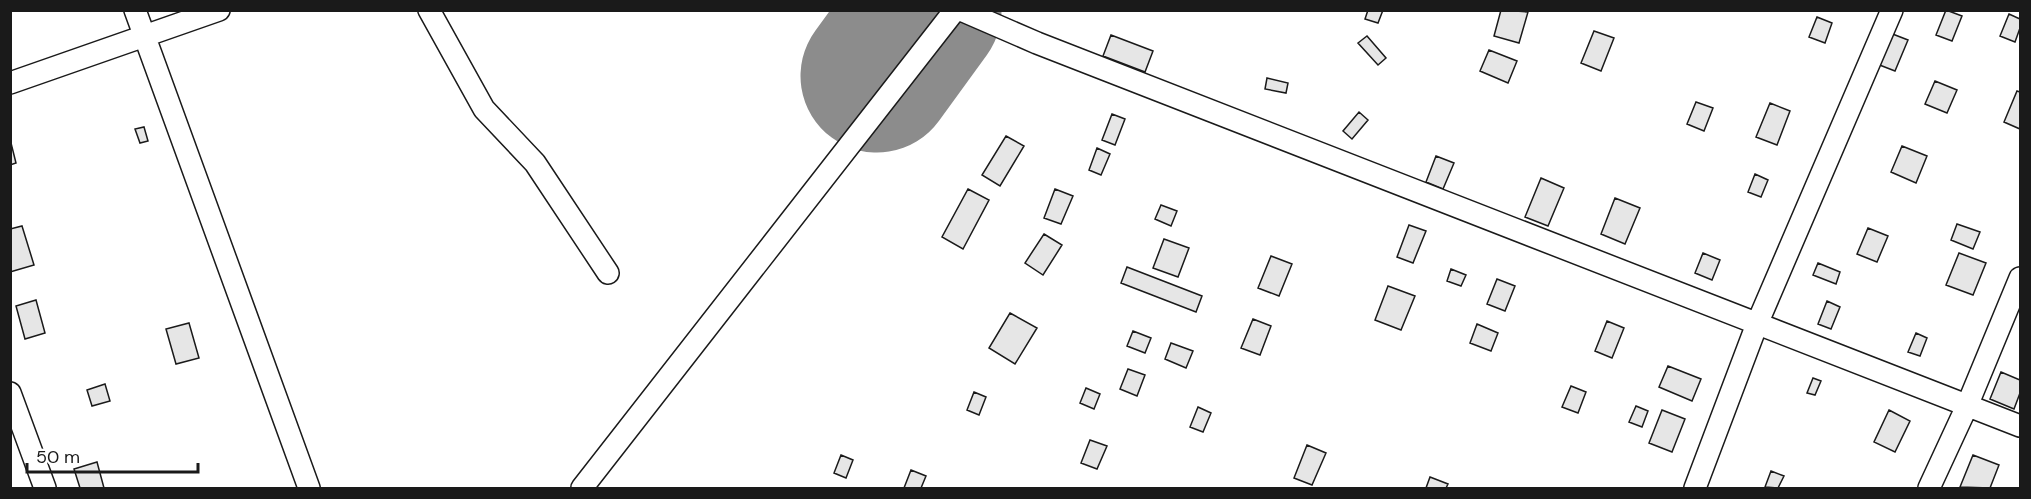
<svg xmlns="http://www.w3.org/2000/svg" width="2031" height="499" font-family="'DM Sans',sans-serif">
<rect width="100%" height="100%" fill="#fff"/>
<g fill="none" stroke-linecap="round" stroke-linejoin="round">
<path stroke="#8c8c8c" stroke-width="153" d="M 877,76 L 925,10"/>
</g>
<path fill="#e6e6e6" stroke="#1a1a1a" stroke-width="1.5" d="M 1368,10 L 1383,10 L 1378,23 L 1365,19 Z
M 1501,10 L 1528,12 L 1519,43 L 1494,36 Z
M 1946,10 L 1962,16 L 1952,41 L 1936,35 Z
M 2009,14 L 2020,19 L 2020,28 L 2015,42 L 2000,36 Z
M 1817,17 L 1832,23 L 1825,43 L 1809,37 Z
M 1594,31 L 1614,38 L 1601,71 L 1581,63 Z
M 1890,33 L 1908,40 L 1895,71 L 1877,64 Z
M 1111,35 L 1153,51 L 1145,72 L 1103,56 Z
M 1367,36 L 1386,58 L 1378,65 L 1358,43 Z
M 1489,50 L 1517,61 L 1508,83 L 1480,71 Z
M 1267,78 L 1288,83 L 1286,93 L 1265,89 Z
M 1935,81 L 1957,90 L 1947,113 L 1925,104 Z
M 2017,91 L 2020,92 L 2020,129 L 2004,122 Z
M 1696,102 L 1713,108 L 1704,131 L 1687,124 Z
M 1770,103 L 1790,111 L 1777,145 L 1756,137 Z
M 1359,112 L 1368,120 L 1352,139 L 1343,131 Z
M 1112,114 L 1125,119 L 1115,145 L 1102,140 Z
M 144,127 L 148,141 L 140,143 L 135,129 Z
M 1006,136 L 1024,146 L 1000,186 L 982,175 Z
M 11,143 L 16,163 L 10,165 L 10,143 Z
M 1902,146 L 1927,156 L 1916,183 L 1891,172 Z
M 1097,148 L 1110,154 L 1101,175 L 1089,170 Z
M 1436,156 L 1454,163 L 1443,189 L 1426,182 Z
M 1755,174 L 1768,180 L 1761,197 L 1748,192 Z
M 1541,178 L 1564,188 L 1548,226 L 1525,217 Z
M 968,189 L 989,200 L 963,249 L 942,237 Z
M 1055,189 L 1073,196 L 1061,224 L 1044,218 Z
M 1615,198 L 1640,208 L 1625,244 L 1601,234 Z
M 1161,205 L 1177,211 L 1171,226 L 1155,219 Z
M 1957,224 L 1980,232 L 1973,249 L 1951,240 Z
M 1409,225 L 1426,231 L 1413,263 L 1397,257 Z
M 22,226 L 34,265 L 10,272 L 10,229 Z
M 1868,228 L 1888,236 L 1877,262 L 1857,254 Z
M 1044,234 L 1062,245 L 1043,275 L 1025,263 Z
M 1164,239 L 1189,248 L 1178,277 L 1153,268 Z
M 1703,253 L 1720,260 L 1712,280 L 1695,273 Z
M 1959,253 L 1986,263 L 1973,295 L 1946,285 Z
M 1271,256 L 1292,264 L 1279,296 L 1258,288 Z
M 1818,263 L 1840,272 L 1836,284 L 1813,275 Z
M 1127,267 L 1202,296 L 1196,312 L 1121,283 Z
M 1451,269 L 1466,275 L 1461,286 L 1447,281 Z
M 1497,279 L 1515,286 L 1505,311 L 1487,304 Z
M 1388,286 L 1415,296 L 1401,330 L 1375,320 Z
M 36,300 L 45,333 L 25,339 L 16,306 Z
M 1827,301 L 1840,307 L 1831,329 L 1818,324 Z
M 1010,313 L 1037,328 L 1015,364 L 989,348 Z
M 1253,319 L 1271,326 L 1260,355 L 1241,348 Z
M 1607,321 L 1624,328 L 1612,358 L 1595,351 Z
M 189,323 L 199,358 L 176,364 L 166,329 Z
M 1477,324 L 1498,333 L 1491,351 L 1470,343 Z
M 1133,331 L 1151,338 L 1145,353 L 1127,346 Z
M 1916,333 L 1927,338 L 1920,356 L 1908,352 Z
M 1171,343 L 1193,351 L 1186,368 L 1165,359 Z
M 1668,366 L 1701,379 L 1692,401 L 1659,387 Z
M 1128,369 L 1145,375 L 1137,396 L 1120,389 Z
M 2001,372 L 2020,380 L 2020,393 L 2014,409 L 1990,399 Z
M 1813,378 L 1821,381 L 1815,395 L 1807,393 Z
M 105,384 L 110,401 L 92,406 L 87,390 Z
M 1571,386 L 1586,392 L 1578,413 L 1562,407 Z
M 1086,388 L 1100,394 L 1094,409 L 1080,403 Z
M 974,392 L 986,397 L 979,415 L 967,410 Z
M 1636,406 L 1648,411 L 1642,427 L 1629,422 Z
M 1198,407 L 1211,413 L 1203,432 L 1190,427 Z
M 1662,410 L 1685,419 L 1672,452 L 1649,443 Z
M 1889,410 L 1910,421 L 1895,452 L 1874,442 Z
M 1090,440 L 1107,446 L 1097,469 L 1081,463 Z
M 1307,445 L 1326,453 L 1312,485 L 1294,478 Z
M 841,455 L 853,460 L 846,478 L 834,473 Z
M 1973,455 L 1999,465 L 1990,488 L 1960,487 Z
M 97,462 L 104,488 L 80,488 L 74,469 Z
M 911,470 L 926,476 L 921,488 L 904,488 Z
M 1771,471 L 1784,476 L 1778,488 L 1765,487 Z
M 1430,477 L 1448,484 L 1446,488 L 1426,488 Z"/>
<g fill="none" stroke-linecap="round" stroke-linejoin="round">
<defs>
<path id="minor" d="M 135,10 L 309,488
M 429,10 L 484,109 L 535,163 L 608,273
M 961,10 L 1037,43 L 2020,426
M 10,83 L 219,10
M 10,393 L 45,488
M 582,488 L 955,10
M 1695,488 L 1757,324 L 1892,10
M 1929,488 L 1967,406 L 2020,278"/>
</defs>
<use href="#minor" stroke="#1a1a1a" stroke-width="24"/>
<use href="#minor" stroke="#fff" stroke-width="21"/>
</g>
<rect width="2031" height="499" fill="none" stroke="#1a1a1a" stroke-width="24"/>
<path d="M27 463v9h171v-9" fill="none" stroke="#1a1a1a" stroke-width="3"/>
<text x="36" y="463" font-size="18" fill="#1a1a1a" stroke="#ffffff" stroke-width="4.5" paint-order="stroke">50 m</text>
</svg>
